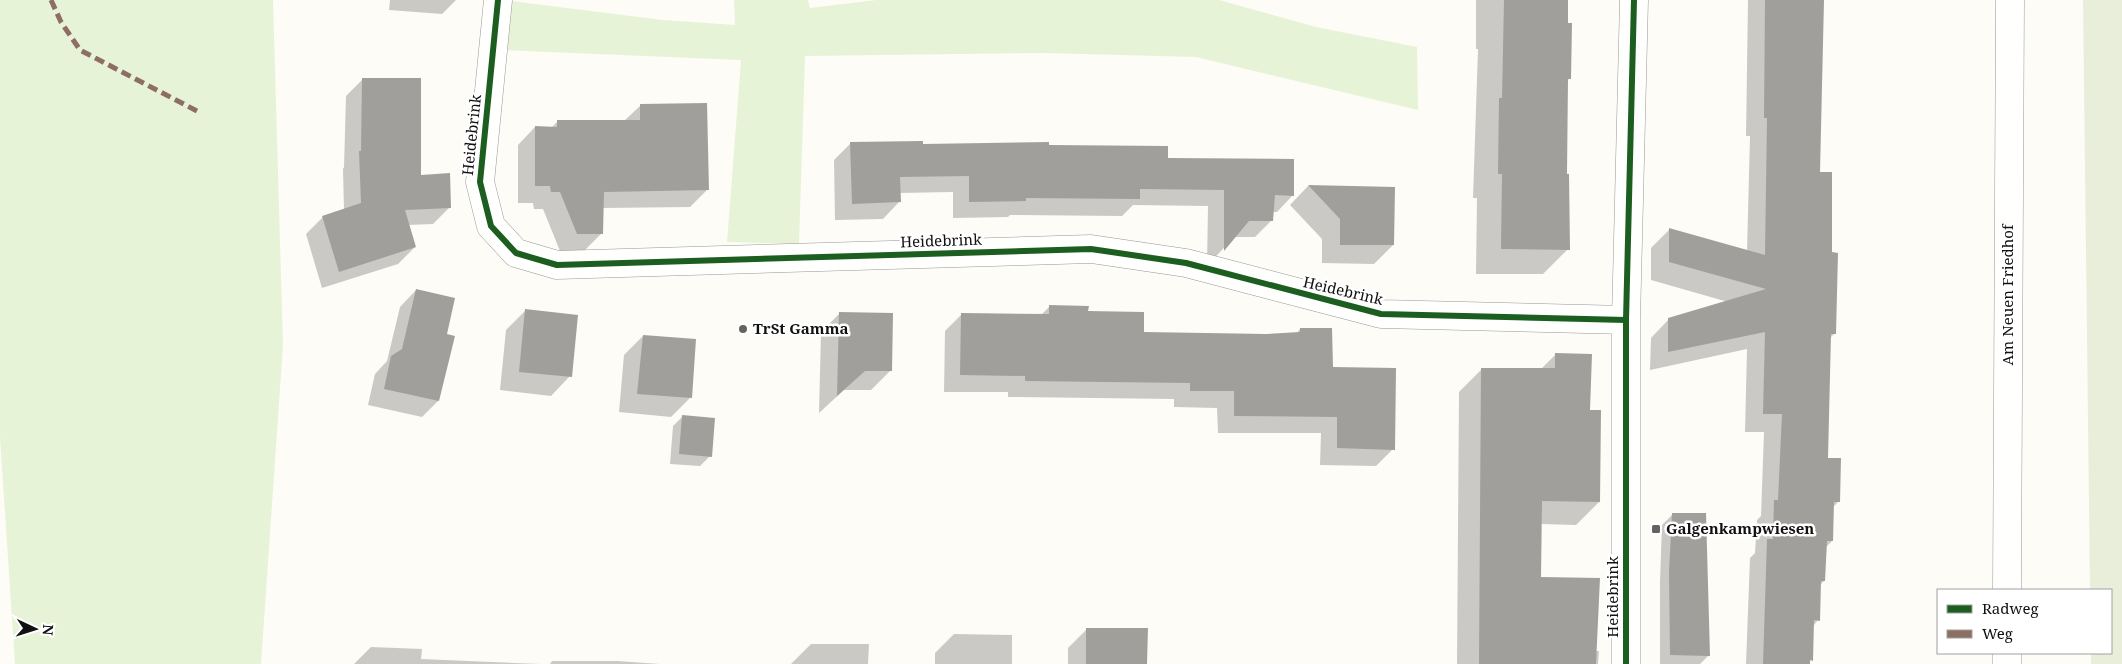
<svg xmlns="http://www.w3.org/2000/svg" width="2122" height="664" font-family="'Noto Serif',serif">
<rect width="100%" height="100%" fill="#fdfcf7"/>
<path fill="#e7f3d7" d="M 0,0 L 273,0 L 283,345 L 261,664 L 15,664 L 0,437 Z
M 734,0 L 808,0 L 810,8 L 876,0 L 1219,0 L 1316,27 L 1417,47 L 1418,110 L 1196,57 L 1044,53 L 805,56 L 799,244 L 727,242 L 741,60 L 505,50 L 511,1 L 663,20 L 735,25 Z"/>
<path fill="#e9eedb" d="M 2083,0 L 2122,0 L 2122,664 L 2091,664 L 2091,653 L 2111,653 L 2111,590 L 2090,590 Z"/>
<path fill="#0003" d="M 390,0 L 456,0 L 442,14 L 389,10 Z
M 1476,0 L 1567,0 L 1569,79 L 1566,82 L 1566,175 L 1568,249 L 1543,274 L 1476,274 L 1477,198 L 1473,198 L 1478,49 L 1476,49 Z
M 1748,0 L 1822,0 L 1819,173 L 1830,254 L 1835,333 L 1829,339 L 1827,459 L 1838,502 L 1833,507 L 1832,541 L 1825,548 L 1824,581 L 1820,585 L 1818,620 L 1813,626 L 1810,664 L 1746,664 L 1750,558 L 1755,553 L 1757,520 L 1761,516 L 1764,432 L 1745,432 L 1747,349 L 1650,370 L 1651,338 L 1669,319 L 1728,302 L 1651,280 L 1651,248 L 1669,230 L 1747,252 L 1750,136 L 1746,136 Z
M 363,79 L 420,176 L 450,207 L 433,224 L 408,225 L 415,247 L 398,264 L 322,288 L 306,234 L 323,217 L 344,210 L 343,169 L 344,167 L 346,96 Z
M 640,106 L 708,189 L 690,207 L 602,208 L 602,233 L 584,251 L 560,251 L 543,209 L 534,209 L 533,203 L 518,203 L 518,145 L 535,127 L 551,128 L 558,121 L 624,121 Z
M 851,143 L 1048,146 L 1167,160 L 1293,195 L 1277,212 L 1273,212 L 1272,220 L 1255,237 L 1234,237 L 1207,266 L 1208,206 L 1133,205 L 1122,216 L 1010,215 L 1008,217 L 953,218 L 953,192 L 899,193 L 899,202 L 883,219 L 835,220 L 834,160 Z
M 1308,186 L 1394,188 L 1393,245 L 1374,264 L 1322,263 L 1322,239 L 1290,205 Z
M 416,290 L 445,335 L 438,401 L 422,417 L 368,405 L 375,374 L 387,361 L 400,307 Z
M 1050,306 L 1087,313 L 1143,333 L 1266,335 L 1296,334 L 1300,329 L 1393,449 L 1376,466 L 1320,465 L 1321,433 L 1218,433 L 1217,408 L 1174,407 L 1174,399 L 1008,397 L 1008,392 L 944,392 L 945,331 L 962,314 L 1041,315 Z
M 525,311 L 570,376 L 551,396 L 500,390 L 506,330 Z
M 840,313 L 890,371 L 871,390 L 844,390 L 819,413 L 821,332 Z
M 643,336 L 690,398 L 671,417 L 619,412 L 624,355 Z
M 1556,354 L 1588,411 L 1599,502 L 1576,525 L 1540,524 L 1540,578 L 1596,651 L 1599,651 L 1598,664 L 1457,664 L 1459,392 L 1482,369 L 1541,369 Z
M 683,416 L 710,456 L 700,466 L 670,464 L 673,426 Z
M 1672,515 L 1709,655 L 1700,664 L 1660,664 L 1660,582 L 1662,525 Z
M 1087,629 L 1146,664 L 1068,664 L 1068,648 Z
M 954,634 L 1012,635 L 1012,664 L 935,664 L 935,653 Z
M 811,644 L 869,644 L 868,664 L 791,664 Z
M 371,647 L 422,649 L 421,659 L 541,664 L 354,664 Z
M 552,661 L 617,661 L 660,664 L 550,664 Z"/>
<path fill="#a19f9c" d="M 1504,0 L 1568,0 L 1568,23 L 1572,23 L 1571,79 L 1568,79 L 1567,174 L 1569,174 L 1570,250 L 1501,249 L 1502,174 L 1498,174 L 1499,98 L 1502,98 Z
M 1765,0 L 1824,0 L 1820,172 L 1832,172 L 1832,252 L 1838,253 L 1836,334 L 1831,334 L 1828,458 L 1841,458 L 1840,502 L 1834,502 L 1833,541 L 1827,541 L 1825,581 L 1821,581 L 1820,621 L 1814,620 L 1813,661 L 1810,660 L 1810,664 L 1763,664 L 1767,539 L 1773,539 L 1774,500 L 1778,500 L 1782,414 L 1763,414 L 1765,332 L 1668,352 L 1668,318 L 1766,289 L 1669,262 L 1669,228 L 1765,255 L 1767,118 L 1764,118 Z
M 362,78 L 421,78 L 421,175 L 450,173 L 451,208 L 405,210 L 416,247 L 339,272 L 322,216 L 361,203 L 359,151 L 361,151 Z
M 707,103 L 709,190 L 604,192 L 603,234 L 577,234 L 560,192 L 551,192 L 550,186 L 535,186 L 535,126 L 557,127 L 557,120 L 640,120 L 640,104 Z
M 923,141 L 923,144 L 1049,142 L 1049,145 L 1168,146 L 1168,158 L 1294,159 L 1294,196 L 1275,195 L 1273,221 L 1249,221 L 1224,251 L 1224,190 L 1140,189 L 1140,199 L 1026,198 L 1026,201 L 969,202 L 969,176 L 900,177 L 901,202 L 852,204 L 850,142 Z
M 1308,185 L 1395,187 L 1394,245 L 1340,245 L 1340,219 Z
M 416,289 L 455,298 L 447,334 L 455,336 L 439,401 L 384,389 L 391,356 L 402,349 Z
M 1049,305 L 1089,306 L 1088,311 L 1144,312 L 1144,332 L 1266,334 L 1300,332 L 1300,328 L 1332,328 L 1333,367 L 1396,368 L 1395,450 L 1337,448 L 1337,417 L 1234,416 L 1234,391 L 1190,391 L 1190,383 L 1025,381 L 1025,376 L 960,375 L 961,313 L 1049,314 Z
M 525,309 L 578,315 L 572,377 L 519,372 Z
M 839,312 L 893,313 L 892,371 L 865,371 L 837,396 Z
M 643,335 L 696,339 L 692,398 L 637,394 Z
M 1555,353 L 1592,354 L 1590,410 L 1601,410 L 1600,502 L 1542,501 L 1541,577 L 1600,578 L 1596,664 L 1479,664 L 1481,368 L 1555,368 Z
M 682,415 L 715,418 L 712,457 L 679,454 Z
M 1672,513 L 1706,513 L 1710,656 L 1670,655 L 1669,572 Z
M 1086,628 L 1148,628 L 1147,664 L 1086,664 Z"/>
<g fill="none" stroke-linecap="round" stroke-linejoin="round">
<defs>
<path id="street" d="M 498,0 L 480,182 L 491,226 L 516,253 L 557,265 L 1091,249 L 1186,263 L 1381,314 L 1626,320
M 2007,590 L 2010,0
M 1626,664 L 1626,320 L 1634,0
M 2007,664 L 2007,653"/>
</defs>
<use href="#street" stroke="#979795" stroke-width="29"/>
<use href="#street" stroke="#fffffe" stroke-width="28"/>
<path stroke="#8d6e63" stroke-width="5" stroke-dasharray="10 5" stroke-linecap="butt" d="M 51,0 L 61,22 L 80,50 L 197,111"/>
<defs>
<path id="cycleway" d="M 498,0 L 480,182 L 491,226 L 516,253 L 557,265 L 1091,249 L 1186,263 L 1381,314 L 1626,320
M 1626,664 L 1626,320 L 1634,0"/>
</defs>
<use href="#cycleway" stroke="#fff" stroke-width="9"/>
<use href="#cycleway" stroke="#1b5e20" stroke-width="6"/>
</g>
<g fill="#646362" stroke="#fff" stroke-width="2">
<circle cx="743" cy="329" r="5"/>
<rect x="1651" y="524" width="10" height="10" rx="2.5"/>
</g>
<g text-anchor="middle" stroke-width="5" stroke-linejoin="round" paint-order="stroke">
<g font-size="15" fill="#111" stroke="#fff">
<text transform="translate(472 135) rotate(-84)" y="5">Heidebrink</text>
<text transform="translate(941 241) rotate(-2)" y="5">Heidebrink</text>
<text transform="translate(1343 291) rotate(13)" y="5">Heidebrink</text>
<text transform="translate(2008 295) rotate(-90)" y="5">Am Neuen Friedhof</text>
<text transform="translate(1613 597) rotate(-90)" y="5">Heidebrink</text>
</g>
<g font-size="15" font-weight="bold" fill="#111" stroke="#fff" text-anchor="start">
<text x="753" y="334">TrSt Gamma</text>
<text x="1666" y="534">Galgenkampwiesen</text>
</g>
</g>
<rect x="1937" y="589" width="175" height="65" fill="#ffffff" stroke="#a0a0a0"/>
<rect x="1947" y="605" width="25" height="8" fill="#1b5e20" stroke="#a0a0a0"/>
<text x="1982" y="614" font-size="15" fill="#111111">Radweg</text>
<rect x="1947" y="630" width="25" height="8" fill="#8d6e63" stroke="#a0a0a0"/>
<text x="1982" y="639" font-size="15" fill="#111111">Weg</text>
<g transform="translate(35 629) rotate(94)" stroke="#ffffff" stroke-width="4" paint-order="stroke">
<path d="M0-4L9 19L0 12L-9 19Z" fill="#111111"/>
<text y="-8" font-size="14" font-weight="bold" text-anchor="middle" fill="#111111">N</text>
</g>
</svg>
